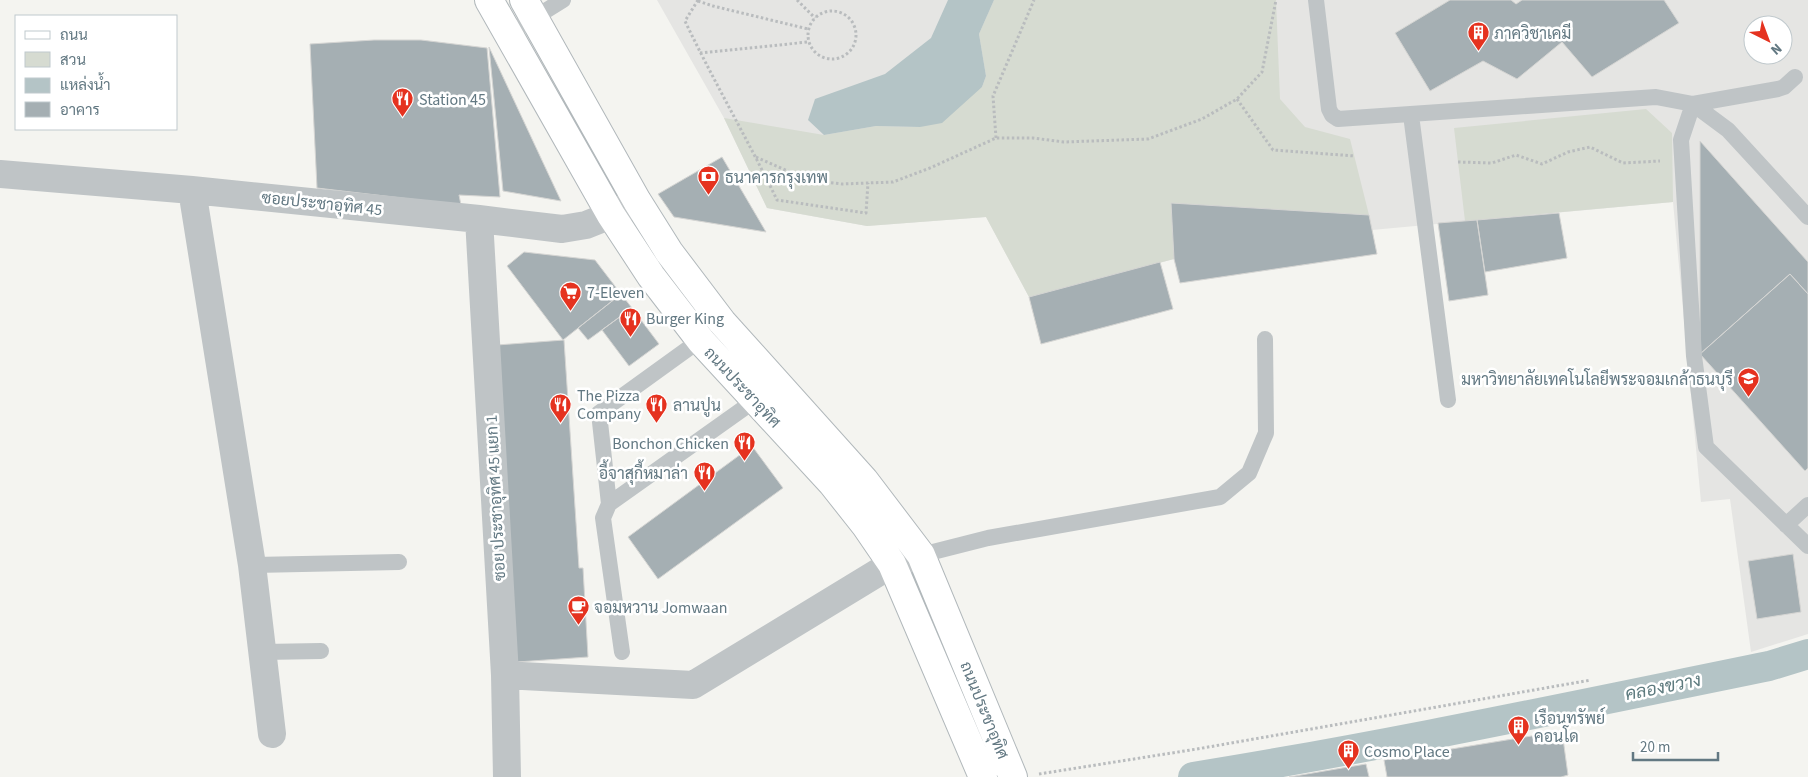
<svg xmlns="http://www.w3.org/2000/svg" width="1808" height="777" font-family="'Source Sans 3',Sarabun,sans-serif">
<rect width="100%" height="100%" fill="#f4f4f0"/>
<path fill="#e5e5e3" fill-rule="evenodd" d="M 657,0 L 1808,0 L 1808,634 L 1751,652 L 1730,499 L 1701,502 L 1673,202 L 1372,230 L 1369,215 L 1172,203 L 1174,259 L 1029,297 L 986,217 L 867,226 L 767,208 L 724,118 ZM 1753,25 L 1783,25 L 1783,55 L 1753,55 Z"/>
<path fill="#d6dbd1" d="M 994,0 L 1276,0 L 1280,99 L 1305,127 L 1350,139 L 1369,215 L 1172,203 L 1174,259 L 1029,297 L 986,217 L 867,226 L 767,208 L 724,118 L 824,135 L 876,126 L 920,127 L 982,87 L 986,76 L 979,34 Z
M 1646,109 L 1672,133 L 1673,202 L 1465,221 L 1454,128 Z"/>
<path fill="#b4c4c6" d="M 948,0 L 994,0 L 979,34 L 986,76 L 982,87 L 942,123 L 920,127 L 876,126 L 824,135 L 808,120 L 815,99 L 885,74 L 931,38 Z"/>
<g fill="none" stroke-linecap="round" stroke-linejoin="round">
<path stroke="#b4c4c6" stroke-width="30" d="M 1193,777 C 1386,746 1577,705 1769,666 L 1808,654"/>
</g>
<path fill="#a5afb3" stroke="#d5d5d3" d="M 1450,0 L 1511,0 L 1516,4 L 1522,0 L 1664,0 L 1679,23 L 1592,77 L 1562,42 L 1517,79 L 1483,61 L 1430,91 L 1395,33 Z
M 374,40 L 421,40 L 487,48 L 500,197 L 459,195 L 461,205 L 317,188 L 310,44 Z
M 489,47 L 561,201 L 503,191 Z
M 1700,141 L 1808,262 L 1808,294 L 1790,274 L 1700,354 Z
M 722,157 L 766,232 L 674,217 L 658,194 Z
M 1171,203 L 1369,215 L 1377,254 L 1180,283 L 1174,259 Z
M 1559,213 L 1567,258 L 1485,272 L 1477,220 Z
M 1477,220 L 1488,295 L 1449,301 L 1438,223 Z
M 524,252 L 595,260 L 621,294 L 563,340 L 507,266 Z
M 1160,262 L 1173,309 L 1041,344 L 1029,297 Z
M 1790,274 L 1808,294 L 1808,468 L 1805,471 L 1700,354 Z
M 621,294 L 632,308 L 588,340 L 578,328 Z
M 632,308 L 659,344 L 629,366 L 602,330 Z
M 564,340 L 579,568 L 583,568 L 588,657 L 517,662 L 497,345 Z
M 752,446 L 783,488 L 658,579 L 628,537 Z
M 1793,554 L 1801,612 L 1757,619 L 1748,561 Z
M 1562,731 L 1568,775 L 1561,777 L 1387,777 L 1384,760 Z
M 1366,764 L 1369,777 L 1289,777 Z"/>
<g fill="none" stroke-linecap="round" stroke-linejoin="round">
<defs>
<path id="secondary" d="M 489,0 L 611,215 L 651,276 L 701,341 L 832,483 L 866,526 L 892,564 L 983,777
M 524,0 L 637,201 L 669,252 L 722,322 L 864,480 L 921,555 L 1013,777"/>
</defs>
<use href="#secondary" stroke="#b1b8bb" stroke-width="30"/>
<path stroke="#b9bcbe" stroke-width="3" stroke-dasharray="2.5 2.5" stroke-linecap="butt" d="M 698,0 L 685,21 C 714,82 748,140 777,200 L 866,213 L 868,183
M 797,0 L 815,18
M 698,1 L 713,6 L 808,29
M808 35a24 24 0 1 1 48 0a24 24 0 1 1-48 0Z
M 700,53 L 808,42
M 1237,99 L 1273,150 L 1355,156
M 996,138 L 993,96 L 1034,0
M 756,157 L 808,180 L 842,184 L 893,182 L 930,168 L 996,138 L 1033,138 L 1064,142 L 1148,139 L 1202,119 L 1237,99 L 1262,72 L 1276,0
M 1458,162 L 1492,163 L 1516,155 L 1542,164 L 1568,152 L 1590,147 L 1623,163 L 1660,161
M 1039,774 L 1197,749 L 1591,680"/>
<path stroke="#bfc4c6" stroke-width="16" d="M 1316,0 L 1329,109 L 1332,115 L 1338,119 L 1656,97 L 1693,104 L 1728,130 L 1808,217
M 510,33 L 563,0
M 1795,77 L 1784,87 L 1778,89 L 1693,104 L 1681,140 L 1694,356 L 1706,447 L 1808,546
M 1411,115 L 1448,400
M 609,504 L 599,413 L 707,335
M 1786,525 L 1808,505
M 921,555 L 988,538 L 1220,497 L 1249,473 L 1266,433 L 1265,339
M 252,565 L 399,562
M 263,652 L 321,651
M 622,652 L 603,518 L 609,504 L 761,396"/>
<path stroke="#bfc4c6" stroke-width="28" d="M 0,174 L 192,190 L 479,219 L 562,229 L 586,225 L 611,215 L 637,201
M 192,190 L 252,565 L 272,734
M 479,219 L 505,675 L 507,777
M 505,675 L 693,685 L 892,564 L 921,555"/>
<use href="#secondary" stroke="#fff" stroke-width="28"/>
</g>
<defs>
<symbol id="building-pin" viewBox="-11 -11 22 30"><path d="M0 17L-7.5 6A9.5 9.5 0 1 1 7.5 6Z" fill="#e5321f" stroke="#fff"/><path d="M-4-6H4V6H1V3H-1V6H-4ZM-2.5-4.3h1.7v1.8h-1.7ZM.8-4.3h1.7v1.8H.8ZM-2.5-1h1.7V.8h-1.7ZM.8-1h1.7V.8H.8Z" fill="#fff"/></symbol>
<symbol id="restaurant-pin" viewBox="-11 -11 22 30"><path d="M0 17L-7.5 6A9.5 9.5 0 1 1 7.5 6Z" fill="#e5321f" stroke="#fff"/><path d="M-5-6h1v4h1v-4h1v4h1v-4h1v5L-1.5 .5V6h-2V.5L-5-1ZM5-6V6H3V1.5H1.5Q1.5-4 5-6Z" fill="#fff"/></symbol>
<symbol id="bank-pin" viewBox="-11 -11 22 30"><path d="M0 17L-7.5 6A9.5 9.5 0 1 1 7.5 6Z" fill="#e5321f" stroke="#fff"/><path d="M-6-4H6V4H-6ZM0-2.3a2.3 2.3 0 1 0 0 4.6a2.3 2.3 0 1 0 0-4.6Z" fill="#fff"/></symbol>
<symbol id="supermarket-pin" viewBox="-11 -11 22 30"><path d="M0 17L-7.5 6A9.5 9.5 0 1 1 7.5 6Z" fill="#e5321f" stroke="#fff"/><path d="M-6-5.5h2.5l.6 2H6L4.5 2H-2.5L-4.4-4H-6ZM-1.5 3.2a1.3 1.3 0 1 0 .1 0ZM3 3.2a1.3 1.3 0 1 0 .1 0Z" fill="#fff"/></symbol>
<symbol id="university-pin" viewBox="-11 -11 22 30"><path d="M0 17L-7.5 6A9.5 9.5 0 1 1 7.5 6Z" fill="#e5321f" stroke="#fff"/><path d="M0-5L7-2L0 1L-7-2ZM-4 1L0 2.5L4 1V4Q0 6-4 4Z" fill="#fff"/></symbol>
<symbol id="cafe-pin" viewBox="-11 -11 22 30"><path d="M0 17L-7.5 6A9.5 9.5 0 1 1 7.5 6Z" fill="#e5321f" stroke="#fff"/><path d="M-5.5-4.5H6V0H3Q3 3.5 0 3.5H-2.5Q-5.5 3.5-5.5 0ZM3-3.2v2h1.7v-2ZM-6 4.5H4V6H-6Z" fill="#fff"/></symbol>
</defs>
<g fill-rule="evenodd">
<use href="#building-pin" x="1466" y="20" width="25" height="34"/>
<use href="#restaurant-pin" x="390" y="86" width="25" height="34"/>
<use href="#bank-pin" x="696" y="164" width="25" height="34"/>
<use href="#supermarket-pin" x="558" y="280" width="25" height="34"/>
<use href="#restaurant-pin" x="618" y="306" width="25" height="34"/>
<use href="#university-pin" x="1736" y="366" width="25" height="34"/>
<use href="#restaurant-pin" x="548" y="392" width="25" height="34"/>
<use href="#restaurant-pin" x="644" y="392" width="25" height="34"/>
<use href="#restaurant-pin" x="732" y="430" width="25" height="34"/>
<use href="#restaurant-pin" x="692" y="460" width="25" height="34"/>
<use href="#cafe-pin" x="566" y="594" width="25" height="34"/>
<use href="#building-pin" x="1506" y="714" width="25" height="34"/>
<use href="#building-pin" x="1336" y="738" width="25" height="34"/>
</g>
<g text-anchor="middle" stroke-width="5" stroke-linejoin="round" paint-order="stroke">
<g font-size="16" fill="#627882" stroke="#fff" text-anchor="start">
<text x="1494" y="39">ภาควิชาเคมี</text>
<text x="419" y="105">Station 45</text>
<text x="725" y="183">ธนาคารกรุงเทพ</text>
<text x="587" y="298">7-Eleven</text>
<text x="646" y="324">Burger King</text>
<text x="1733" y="385" text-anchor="end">มหาวิทยาลัยเทคโนโลยีพระจอมเกล้าธนบุรี</text>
<text x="577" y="401">The Pizza<tspan x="577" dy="18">Company</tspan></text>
<text x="673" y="411">ลานปูน</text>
<text x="729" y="449" text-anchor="end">Bonchon Chicken</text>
<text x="688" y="479" text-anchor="end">อี้จาสุกี้หมาล่า</text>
<text x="594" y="613">จอมหวาน Jomwaan</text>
<text x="1534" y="724">เรือนทรัพย์<tspan x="1534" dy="18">คอนโด</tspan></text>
<text x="1364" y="757">Cosmo Place</text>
</g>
<g font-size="16" fill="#627882" stroke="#fff">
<text transform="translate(322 203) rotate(6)" y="6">ซอยประชาอุทิศ 45</text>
<text transform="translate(743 387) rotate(47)" y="6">ถนนประชาอุทิศ</text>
<text transform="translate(495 498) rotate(-93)" y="6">ซอย ประชาอุทิศ 45 แยก 1</text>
<text transform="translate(985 710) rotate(68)" y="6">ถนนประชาอุทิศ</text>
</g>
<g font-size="18" font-style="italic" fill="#5e7b7f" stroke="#fff">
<text transform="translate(1663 687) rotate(-11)" y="6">คลองขวาง</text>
</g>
</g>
<rect x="15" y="15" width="162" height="115" fill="#ffffff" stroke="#c0c9cd"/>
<rect x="25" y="31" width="25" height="8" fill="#ffffff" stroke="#c0c9cd"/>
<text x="60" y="40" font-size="15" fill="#627882">ถนน</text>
<rect x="25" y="52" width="25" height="15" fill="#d6dbd1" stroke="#c0c9cd"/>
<text x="60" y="65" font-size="15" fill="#627882">สวน</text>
<rect x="25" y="78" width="25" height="15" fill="#b4c4c6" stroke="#c0c9cd"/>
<text x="60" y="90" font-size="15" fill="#627882">แหล่งน้ำ</text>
<rect x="25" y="102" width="25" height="15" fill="#a5afb3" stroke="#c0c9cd"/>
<text x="60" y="115" font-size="15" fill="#627882">อาคาร</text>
<g transform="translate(1768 40) rotate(138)"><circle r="24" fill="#ffffff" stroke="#c0c9cd"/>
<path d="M0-4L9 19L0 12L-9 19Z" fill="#e5321f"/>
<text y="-8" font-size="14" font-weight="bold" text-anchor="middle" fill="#627882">N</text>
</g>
<path d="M1633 752v8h85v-8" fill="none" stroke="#627882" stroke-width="2.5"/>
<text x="1640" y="752" font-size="15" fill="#627882" stroke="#ffffff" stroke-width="4" paint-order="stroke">20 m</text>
</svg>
